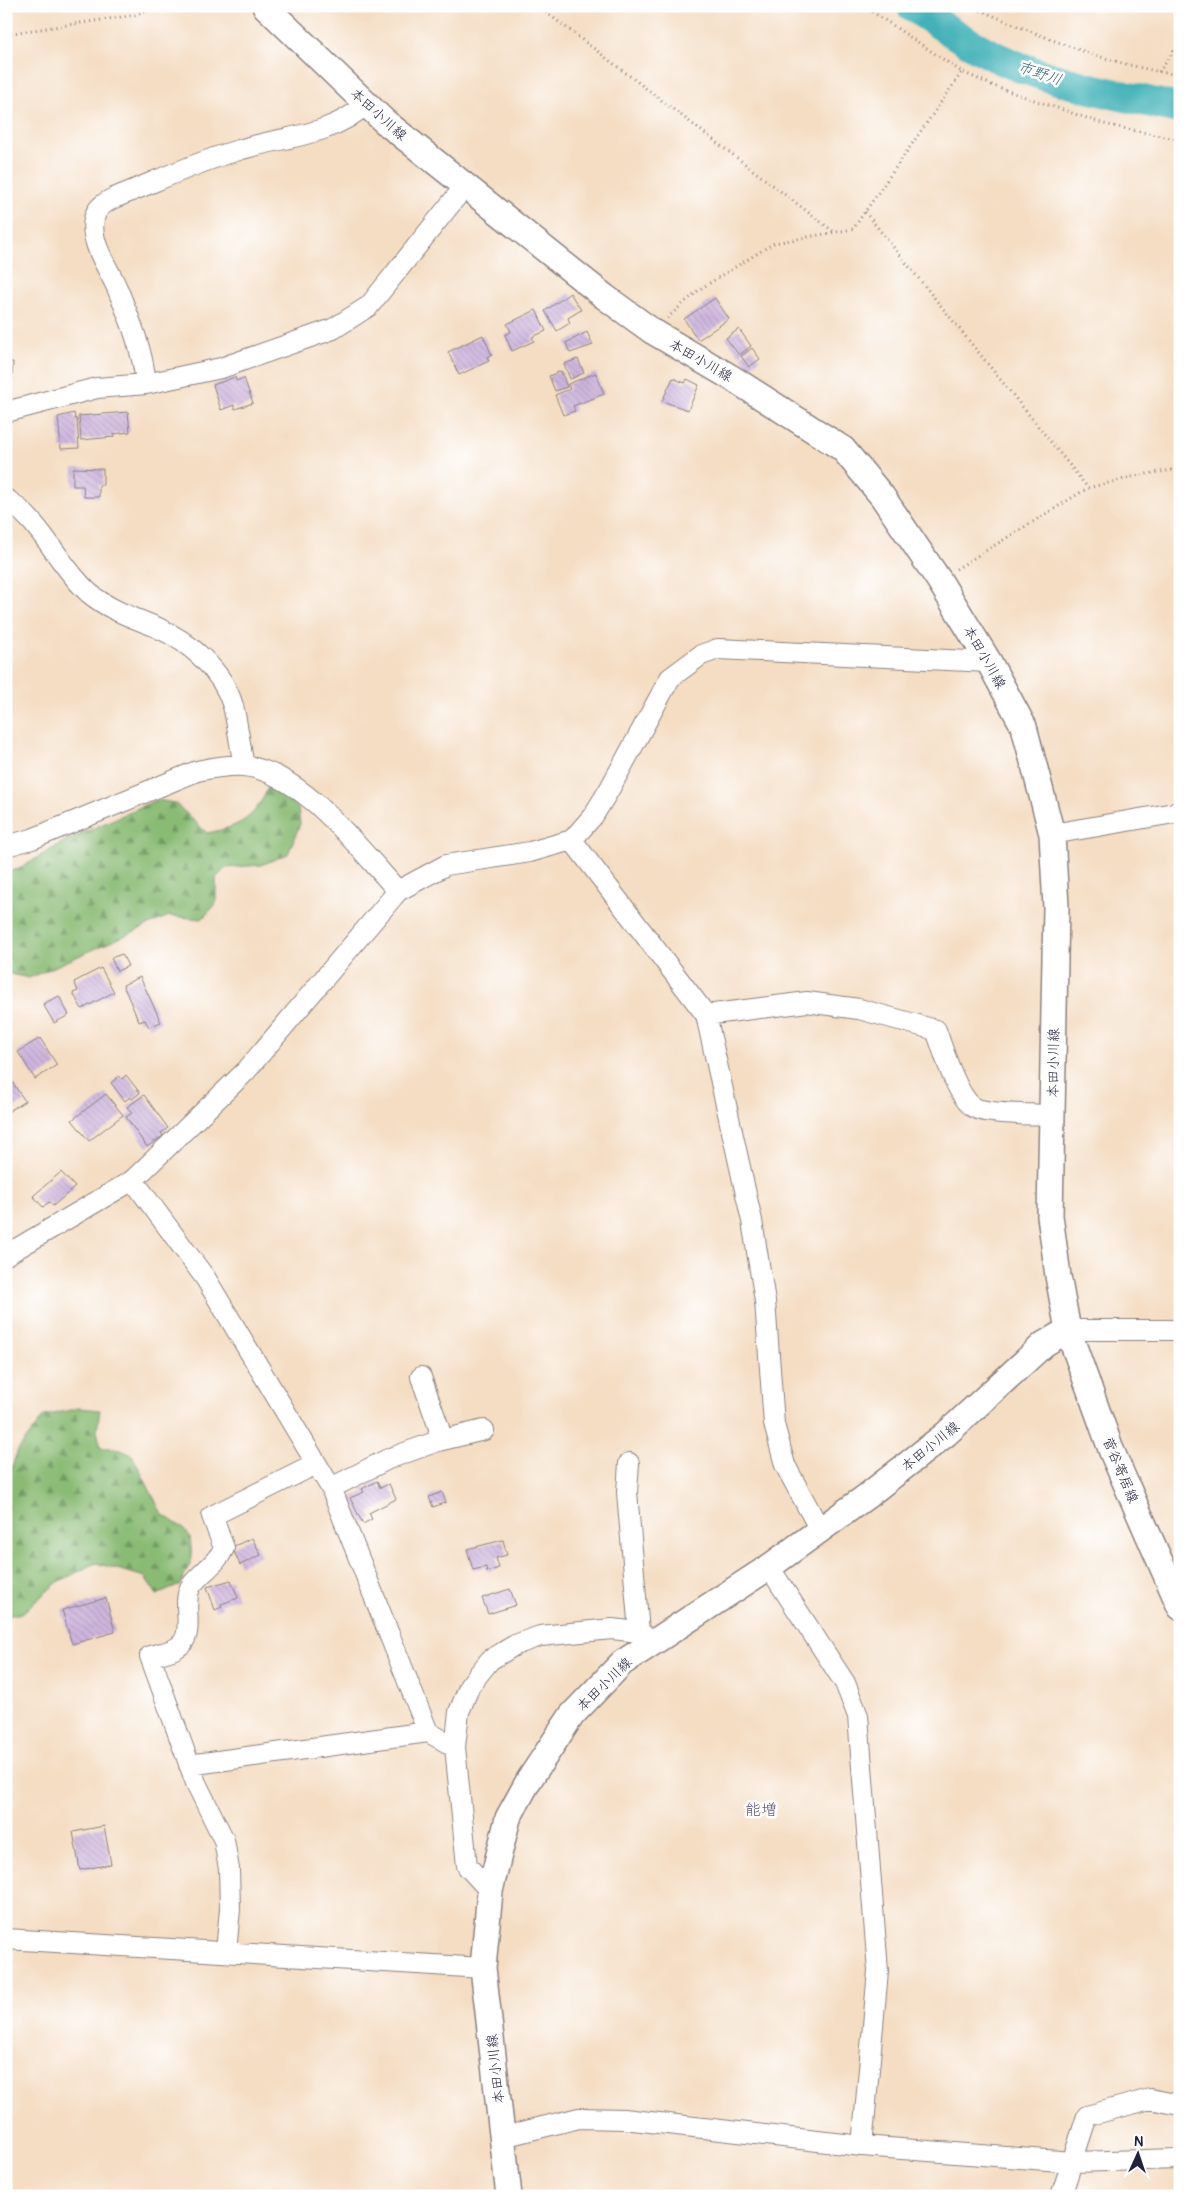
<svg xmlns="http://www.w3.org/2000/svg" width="1186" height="2202" font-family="Pangolin,'Klee One',sans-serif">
<defs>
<pattern id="forest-firs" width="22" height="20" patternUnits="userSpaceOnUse" patternTransform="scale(1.25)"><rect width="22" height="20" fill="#8abb74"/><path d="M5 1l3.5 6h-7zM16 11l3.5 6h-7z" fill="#709860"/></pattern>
<pattern id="building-back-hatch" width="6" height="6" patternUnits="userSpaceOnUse" patternTransform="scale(1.25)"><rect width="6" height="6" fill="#ceb5dd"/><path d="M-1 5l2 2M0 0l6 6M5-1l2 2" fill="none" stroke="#b19bbf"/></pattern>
</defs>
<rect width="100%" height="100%" fill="#fff"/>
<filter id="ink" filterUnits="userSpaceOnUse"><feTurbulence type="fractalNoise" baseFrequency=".02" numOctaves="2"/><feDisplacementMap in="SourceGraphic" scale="10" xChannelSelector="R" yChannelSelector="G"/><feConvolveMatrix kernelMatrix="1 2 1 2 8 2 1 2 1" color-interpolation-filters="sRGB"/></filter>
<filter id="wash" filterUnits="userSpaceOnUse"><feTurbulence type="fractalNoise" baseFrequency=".0096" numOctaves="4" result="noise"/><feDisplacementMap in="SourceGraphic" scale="20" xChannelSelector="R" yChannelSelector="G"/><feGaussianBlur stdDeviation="1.12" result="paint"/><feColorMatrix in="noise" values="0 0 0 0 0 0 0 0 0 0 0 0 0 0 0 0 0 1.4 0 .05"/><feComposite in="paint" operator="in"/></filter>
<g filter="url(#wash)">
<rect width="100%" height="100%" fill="#f4ddc3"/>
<path fill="url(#forest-firs)" stroke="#566e58" d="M 270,783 L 298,808 L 300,824 L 288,854 L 261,865 L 226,868 L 216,878 L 216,904 L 202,919 L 169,916 L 29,978 L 6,973 L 6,872 L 19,869 L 65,841 L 156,800 L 175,803 L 207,833 C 243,826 256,817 270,783 Z
M 79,1408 L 100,1410 L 97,1431 L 101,1448 L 116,1448 L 132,1455 L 162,1514 L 180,1526 L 190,1536 L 192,1559 L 180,1585 L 157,1595 L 145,1577 L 96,1563 L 58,1582 L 22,1613 L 6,1616 L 6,1482 L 18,1450 L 44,1416 Z"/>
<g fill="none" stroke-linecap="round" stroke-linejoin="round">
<path stroke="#42b2b8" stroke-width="31" d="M 912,6 C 943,27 973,47 1007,62 C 1062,85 1122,95 1180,109"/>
</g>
<g id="blocks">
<path fill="url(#building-back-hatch)" d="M 570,293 L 581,310 L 568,318 L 570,323 L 557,331 L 545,311 Z
M 715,298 L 729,319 L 698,340 L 684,319 Z
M 536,310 L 546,331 L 532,337 L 534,341 L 512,351 L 505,335 L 511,332 L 507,324 Z
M 739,329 L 751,346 L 739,355 L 726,338 Z
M 587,332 L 593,345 L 570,353 L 566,343 Z
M 483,335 L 492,355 L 487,357 L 489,361 L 459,375 L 448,352 Z
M 752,348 L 760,359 L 749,367 L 741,356 Z
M 578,359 L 584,373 L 570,379 L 564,364 Z
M 6,362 L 13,362 L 12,380 L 6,380 Z
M 561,371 L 567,387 L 555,391 L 549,376 Z
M 596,373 L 604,394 L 573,406 L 575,411 L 563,415 L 555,395 L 570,389 L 568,384 Z
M 235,377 L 236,381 L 244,378 L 253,403 L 235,409 L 234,405 L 221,410 L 213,385 Z
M 673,378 L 685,383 L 687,379 L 699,385 L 688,410 L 662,401 Z
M 128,412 L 130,432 L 114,434 L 114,437 L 81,440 L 79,416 Z
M 74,413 L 75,419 L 77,419 L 79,448 L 61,449 L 58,417 Z
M 73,468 L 103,469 L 103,485 L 99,485 L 99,497 L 84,497 L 83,486 L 73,486 Z
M 122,954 L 128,966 L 117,971 L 111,958 Z
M 101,968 L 114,992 L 82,1009 L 73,993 L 78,991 L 74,982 Z
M 140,977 L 161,1022 L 149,1027 L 145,1020 L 139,1022 L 123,985 Z
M 59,996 L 69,1015 L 54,1023 L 43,1004 Z
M 40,1038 L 57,1065 L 35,1079 L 18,1052 Z
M 6,1073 L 25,1101 L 6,1113 Z
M 126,1075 L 140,1093 L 132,1099 L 130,1097 L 125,1101 L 111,1083 L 119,1076 L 122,1079 Z
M 106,1094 L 123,1115 L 89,1141 L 72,1120 Z
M 144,1095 L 168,1128 L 161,1133 L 163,1136 L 147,1147 L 126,1117 L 132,1113 L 127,1107 Z
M 61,1172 L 75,1187 L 53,1206 L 49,1202 L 43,1207 L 33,1196 Z
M 377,1481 L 380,1488 L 389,1484 L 396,1499 L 369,1513 L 372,1519 L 363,1524 L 350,1498 L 364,1492 L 362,1489 Z
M 442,1492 L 446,1502 L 433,1507 L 429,1497 Z
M 252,1538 L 261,1555 L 240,1565 L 232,1547 Z
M 503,1540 L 507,1555 L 496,1558 L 499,1568 L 487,1572 L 486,1567 L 473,1570 L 467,1549 Z
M 231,1580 L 238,1598 L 221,1604 L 222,1607 L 215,1610 L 207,1587 Z
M 510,1589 L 516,1605 L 488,1614 L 482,1598 Z
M 106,1598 L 115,1632 L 72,1644 L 62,1610 Z
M 104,1826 L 111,1864 L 80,1870 L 73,1832 Z"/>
</g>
</g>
<g filter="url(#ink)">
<use href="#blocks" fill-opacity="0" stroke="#8b807f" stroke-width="1"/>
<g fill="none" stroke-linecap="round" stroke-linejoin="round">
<defs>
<path id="minor" d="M 146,384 C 143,351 130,319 117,288 C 109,269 89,242 94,219 C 96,208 104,203 114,198 C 155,182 196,162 239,150 C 283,136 331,137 366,104
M 6,412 L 97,388 L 146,384 L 221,368 L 333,329 L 369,306 L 465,186
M 6,499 C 42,522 58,565 89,593 C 109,610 132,617 156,627 C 189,641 223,671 233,706 C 238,726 240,746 244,766
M 1052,834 L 1180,812
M 572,840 L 706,1015 L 752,1221 L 765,1301 L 774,1424 L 785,1465 L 820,1530
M 6,846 L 32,839 L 197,771 C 212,768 227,765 243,766 C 301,770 360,850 398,891
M 706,1015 L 807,1002 L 859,1009 L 936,1030 C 943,1049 957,1099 975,1108 C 990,1115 1033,1114 1052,1115
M 133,1180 L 206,1279 L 331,1488 L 428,1732 L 455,1747 L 467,1866 L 490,1891
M 6,1255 L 133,1180 L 246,1071 L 398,891 L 446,865 L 530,852 L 572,840 L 593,816 L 609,790 L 670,678 L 701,655 L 718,649 L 989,662
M 1068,1330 L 1180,1330
M 438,1441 L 484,1430
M 629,1463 L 627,1492 L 639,1632
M 331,1488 L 388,1459 L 438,1441 L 439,1428 L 421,1377
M 769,1567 L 845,1683 L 858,1716 L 878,1971 L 862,2146
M 455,1747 L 459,1712 L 470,1685 L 490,1660 L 515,1645 L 540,1636 L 612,1629 L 639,1632 L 653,1642
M 189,1765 L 428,1732
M 6,1939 L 483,1968
M 226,1952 L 230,1909 L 229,1869 L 224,1840 L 196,1783 L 150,1656 C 158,1654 169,1652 176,1648 C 198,1637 180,1604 191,1586 C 201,1572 217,1564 224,1548 L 212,1516 L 316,1464
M 502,2137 L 579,2118 L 624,2119 L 862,2146 L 1073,2162 L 1180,2159
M 1061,2196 L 1087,2116 L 1150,2099 L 1180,2105"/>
<path id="major" d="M 265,6 L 384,121 L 605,297 L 652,331 L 732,378 L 843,449 L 882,496 L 939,580 L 989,662 L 1024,727 L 1052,834 L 1056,907 L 1050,1216 L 1058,1276 L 1068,1330 L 1112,1452 L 1180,1607
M 509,2196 L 483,1968 L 490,1891 L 508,1818 L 529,1780 L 572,1715 L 622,1663 L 769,1567 L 867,1496 L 946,1434 L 1044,1344 L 1068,1330"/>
</defs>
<use href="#minor" stroke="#8b807f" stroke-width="22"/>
<use href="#major" stroke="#8b807f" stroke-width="28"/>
<path stroke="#8b807f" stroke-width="3" stroke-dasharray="1 4" stroke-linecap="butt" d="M 538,6 L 834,232
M 864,6 L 962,72 L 999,88 L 1104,124 L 1180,140
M 971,6 C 1038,35 1107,65 1180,75
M 6,34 L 135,15 L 156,6
M 1159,72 L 1180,42
M 865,212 L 1088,488
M 667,318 L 700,289 L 774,243 L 853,229 L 962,72
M 956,569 L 1088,488 L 1140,475 L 1180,469"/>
<use href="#minor" stroke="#fff" stroke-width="20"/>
<use href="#major" stroke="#fff" stroke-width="25"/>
</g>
</g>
<g text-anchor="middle" stroke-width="5" stroke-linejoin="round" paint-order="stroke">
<g font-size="14" fill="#22223b" stroke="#fff">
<text transform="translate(379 114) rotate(42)" y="5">本田小川線</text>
<text transform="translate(701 360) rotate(30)" y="5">本田小川線</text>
<text transform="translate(985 657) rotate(60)" y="5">本田小川線</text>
<text transform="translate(1053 1063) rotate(-89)" y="5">本田小川線</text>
<text transform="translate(930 1446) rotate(-39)" y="5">本田小川線</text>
<text transform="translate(1121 1470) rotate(67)" y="5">菅谷寄居線</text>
<text transform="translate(604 1684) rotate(-44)" y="5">本田小川線</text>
<text transform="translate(495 2069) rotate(-96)" y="5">本田小川線</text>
</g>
<g font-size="15" font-style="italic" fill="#306373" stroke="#fff">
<text transform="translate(1040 73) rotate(19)" y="5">市野川</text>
</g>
<g font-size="16" fill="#5e5574" stroke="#fff">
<text x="761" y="1815">能増</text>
</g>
</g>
<rect width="1186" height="2202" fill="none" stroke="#fff" stroke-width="25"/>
<g transform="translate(1138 2154) rotate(3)" stroke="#ffffff" stroke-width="4" paint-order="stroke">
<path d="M0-4L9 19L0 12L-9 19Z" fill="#22223b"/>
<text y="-8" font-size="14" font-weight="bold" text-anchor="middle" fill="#22223b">N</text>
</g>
</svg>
